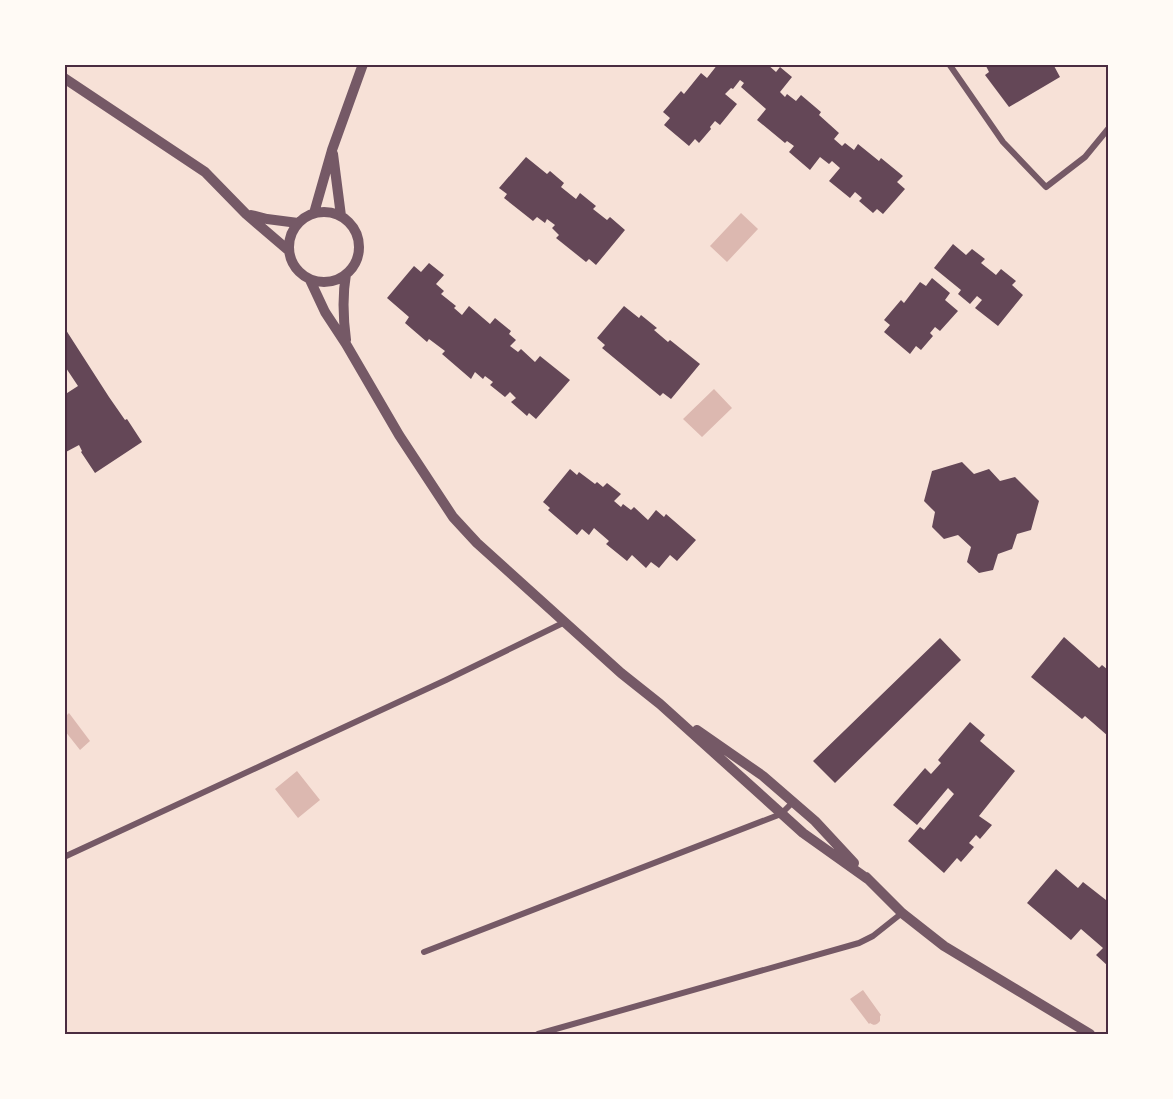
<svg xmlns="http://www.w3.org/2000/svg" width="1173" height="1099" font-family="'Varela Round',sans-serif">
<rect width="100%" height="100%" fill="#f7e1d7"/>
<path fill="#dcb8b0" d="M 741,213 L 758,229 L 727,262 L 710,246 Z
M 714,389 L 732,408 L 702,437 L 683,419 Z
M 69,713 L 90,741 L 80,750 L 65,731 L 65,717 Z
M 297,771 L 320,800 L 298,818 L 275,789 Z
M 863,990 L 881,1015 L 880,1016 L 880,1021 C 877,1025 874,1026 870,1023 L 869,1024 L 850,999 Z"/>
<path fill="#644757" d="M 718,64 L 767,64 L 776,72 L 780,67 L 792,77 L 780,92 L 785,97 L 787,94 L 796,101 L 801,95 L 821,112 L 819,115 L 839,133 L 834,139 L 842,146 L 845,143 L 854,150 L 858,144 L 879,161 L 881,158 L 903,176 L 897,182 L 905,189 L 883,214 L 877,209 L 873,213 L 859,201 L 862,198 L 855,192 L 850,198 L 829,181 L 840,168 L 832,161 L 829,164 L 820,157 L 810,170 L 789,152 L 794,146 L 787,141 L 785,143 L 757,120 L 766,109 L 741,87 L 744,83 L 740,80 L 733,89 L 731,88 L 725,94 L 737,104 L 720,125 L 715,121 L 710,127 L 711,129 L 699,143 L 695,139 L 689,146 L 664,125 L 670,118 L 663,112 L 681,91 L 684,94 L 701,73 L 707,78 Z
M 985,64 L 1053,64 L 1060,77 L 1009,107 L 985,75 L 989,72 Z
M 526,157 L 547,174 L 550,171 L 564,183 L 561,187 L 576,199 L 580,193 L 596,206 L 593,209 L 607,220 L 610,217 L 625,230 L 596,265 L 589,259 L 586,262 L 556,238 L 559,235 L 552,228 L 555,225 L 547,219 L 545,223 L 537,217 L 533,221 L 504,198 L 507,194 L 499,188 Z
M 953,244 L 966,255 L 972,249 L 985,259 L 981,263 L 996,275 L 1001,269 L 1016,281 L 1012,285 L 1023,295 L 998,326 L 975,308 L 982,300 L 977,296 L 970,304 L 958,294 L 961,290 L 934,268 Z
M 429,263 L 444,275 L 436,284 L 444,291 L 441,294 L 456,306 L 454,308 L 462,315 L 469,306 L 490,324 L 495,318 L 511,331 L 509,334 L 516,340 L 510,346 L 518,352 L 521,349 L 535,362 L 540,356 L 570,380 L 536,419 L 529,413 L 527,416 L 511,402 L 516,398 L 510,392 L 505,397 L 490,385 L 493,382 L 485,376 L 483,379 L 475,372 L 471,379 L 442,354 L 445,351 L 429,339 L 427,342 L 405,323 L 409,317 L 387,298 L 414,266 L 421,272 Z
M 932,278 L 950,293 L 945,300 L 958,311 L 940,331 L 935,327 L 930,333 L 933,336 L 921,350 L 916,346 L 910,354 L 884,332 L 890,325 L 884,320 L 901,300 L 904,303 L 920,282 L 926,286 Z
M 624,306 L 639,318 L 641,315 L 657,328 L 654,330 L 668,342 L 670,340 L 700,364 L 671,399 L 663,393 L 660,396 L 602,348 L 605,345 L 597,338 Z
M 64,327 L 109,397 L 125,420 L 127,419 L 142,442 L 95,473 L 81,452 L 82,451 L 79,445 L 64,453 L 64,395 L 78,386 L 64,365 Z
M 962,462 L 974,474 L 989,469 L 1000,481 L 1015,477 L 1039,501 L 1031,530 L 1017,534 L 1012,549 L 998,554 L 993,570 L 979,573 L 967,562 L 971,547 L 958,535 L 944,539 L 932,527 L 935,512 L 924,501 L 932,471 Z
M 570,469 L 577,475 L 579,472 L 595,484 L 597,482 L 603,487 L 607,483 L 621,494 L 614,501 L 621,507 L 623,504 L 631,510 L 634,507 L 648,520 L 656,510 L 664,517 L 666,514 L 696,540 L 677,561 L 670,555 L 659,568 L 651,562 L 646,568 L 632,555 L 627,561 L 606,544 L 609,541 L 594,528 L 589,535 L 582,529 L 577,535 L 548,510 L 550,508 L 543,502 Z
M 1064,637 L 1099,668 L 1102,665 L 1108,670 L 1108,736 L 1085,716 L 1082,719 L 1031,677 Z
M 940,638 L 961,660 L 835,783 L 813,761 Z
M 970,722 L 985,735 L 980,741 L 1015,771 L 979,816 L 992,825 L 980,839 L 976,835 L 969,843 L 974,847 L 961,862 L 957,858 L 944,873 L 908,841 L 920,827 L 924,830 L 954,794 L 948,788 L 917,825 L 893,805 L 925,768 L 931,774 L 941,763 L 938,760 Z
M 1056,869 L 1078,888 L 1083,882 L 1106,900 L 1108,896 L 1108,966 L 1096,955 L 1103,948 L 1081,929 L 1071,940 L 1027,903 Z"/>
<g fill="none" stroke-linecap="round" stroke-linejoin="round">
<path stroke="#755966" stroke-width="6" d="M 949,64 L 1003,142 L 1046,187 L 1085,157 L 1108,129
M 64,857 L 446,680 L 565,622
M 424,952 L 781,814 L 793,802
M 538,1034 L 859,943 L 873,936 L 902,913"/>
<path stroke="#755966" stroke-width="10" d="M 64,78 L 205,172 L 246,214 L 288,250
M 333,154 L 341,216
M289 247a35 35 0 1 1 70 0a35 35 0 1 1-70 0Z
M 314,213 L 332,150 L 363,64
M 251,215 L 267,219 L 298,223
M 310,280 L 325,312 L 346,344 L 399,435 L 453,517 L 477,543 L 621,673 L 660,704 L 803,833 L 869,880
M 346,340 C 343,317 342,297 346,274
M 697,730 L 763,776 L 815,821 L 854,863
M 866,877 L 902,913 L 944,946 L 1090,1034"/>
</g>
<rect width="1173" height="1099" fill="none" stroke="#fffaf5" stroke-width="132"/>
<rect x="66" y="66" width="1041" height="967" fill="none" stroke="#4a2c40" stroke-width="2"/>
</svg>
